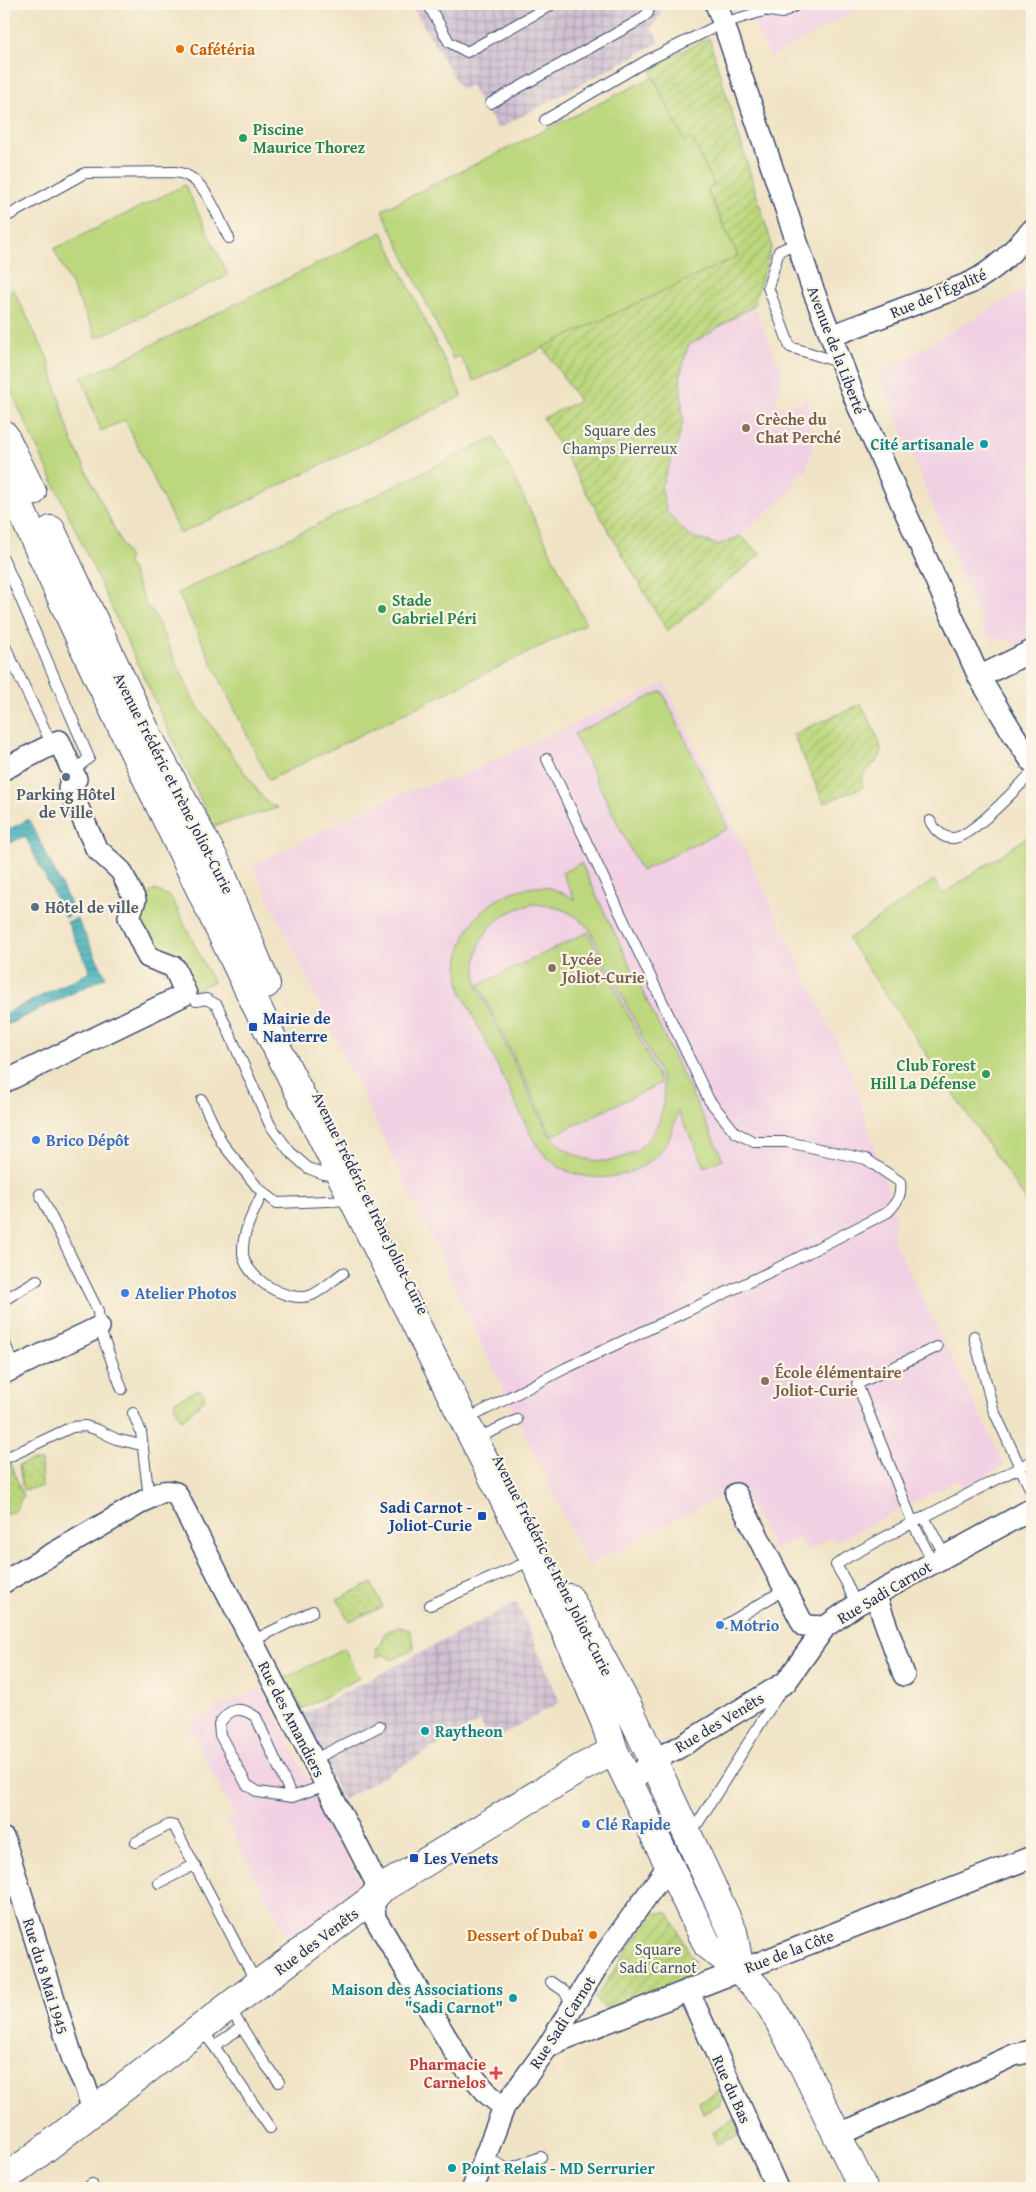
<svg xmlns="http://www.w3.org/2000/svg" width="1036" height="2192" font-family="'Gentium Book Plus',serif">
<defs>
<pattern id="industrial-grid" width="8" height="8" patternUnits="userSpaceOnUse" patternTransform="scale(1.25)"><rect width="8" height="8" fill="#cebed1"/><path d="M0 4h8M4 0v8" fill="none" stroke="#a69bad"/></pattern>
<pattern id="park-dots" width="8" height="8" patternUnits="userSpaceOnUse" patternTransform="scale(1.25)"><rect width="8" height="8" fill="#bcd77d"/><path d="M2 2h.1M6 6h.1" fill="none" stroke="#a1b96e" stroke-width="1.8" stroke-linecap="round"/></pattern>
<pattern id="garden-furrows" width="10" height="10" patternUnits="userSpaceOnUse" patternTransform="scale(1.25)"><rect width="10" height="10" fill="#bcd77d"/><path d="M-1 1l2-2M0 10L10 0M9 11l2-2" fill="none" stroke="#a1b96e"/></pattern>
<pattern id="water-rules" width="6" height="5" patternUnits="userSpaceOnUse" patternTransform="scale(1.25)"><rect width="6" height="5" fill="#3eafb8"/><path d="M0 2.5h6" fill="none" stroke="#338f99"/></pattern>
</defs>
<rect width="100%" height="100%" fill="#fcf5e5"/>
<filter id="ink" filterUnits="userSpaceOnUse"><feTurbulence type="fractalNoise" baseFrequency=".02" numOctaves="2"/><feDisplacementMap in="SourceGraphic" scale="10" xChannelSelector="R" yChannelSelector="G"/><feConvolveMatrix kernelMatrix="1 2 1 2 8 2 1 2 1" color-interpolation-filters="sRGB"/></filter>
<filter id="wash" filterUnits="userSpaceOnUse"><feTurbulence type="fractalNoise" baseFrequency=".0096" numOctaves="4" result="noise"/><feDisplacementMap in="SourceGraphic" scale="20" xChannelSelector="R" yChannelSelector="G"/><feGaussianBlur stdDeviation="1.12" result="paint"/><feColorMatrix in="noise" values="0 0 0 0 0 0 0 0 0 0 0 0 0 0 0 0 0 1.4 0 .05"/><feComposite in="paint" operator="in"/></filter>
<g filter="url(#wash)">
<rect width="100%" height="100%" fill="#f0e3c5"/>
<path fill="#f1d0e3" d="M 737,4 L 867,4 L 771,57 L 749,16 L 745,18 Z
M 1032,276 L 1032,654 L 1008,641 L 987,636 L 878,374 L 1016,294 Z
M 753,306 L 782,371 L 775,404 L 787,407 L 789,402 L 800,405 L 804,397 L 809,399 L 807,407 L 815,409 L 809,435 L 815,437 L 806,472 L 799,470 L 794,488 L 740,536 L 718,545 L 689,536 L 667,513 L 661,487 L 677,444 L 683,421 L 680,376 L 688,346 Z
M 665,683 L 851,1072 L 896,1216 L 893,1239 L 1005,1465 L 963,1488 L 957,1480 L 836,1542 L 830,1538 L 806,1551 L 799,1538 L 774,1550 L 739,1486 L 588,1566 L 253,865 L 399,794 L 448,779 L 449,781 Z
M 261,1688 L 360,1881 L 355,1891 L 298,1935 L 293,1936 L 286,1931 L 272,1909 L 226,1819 L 234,1815 L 188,1725 L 214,1709 Z"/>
<path fill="url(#industrial-grid)" d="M 411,4 L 662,4 L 661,14 L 651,28 L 660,42 L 498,129 L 470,85 L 461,90 Z
M 517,1602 L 560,1702 L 490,1742 L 480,1721 L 343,1800 L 300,1716 Z"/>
<path fill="#bcd77d" stroke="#6c836e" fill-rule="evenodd" d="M 653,77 L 685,142 L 692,139 L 714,185 L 707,190 L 738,256 L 474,381 L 460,356 L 453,359 L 382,210 Z
M 185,185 L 228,275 L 97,338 L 54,249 Z
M 382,232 L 462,396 L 180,534 L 125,420 L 101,431 L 82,377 L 101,370 Z
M 13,289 L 47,357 L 72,441 L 129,559 L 127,560 L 149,611 L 152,610 L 194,701 L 257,790 L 265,800 L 278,808 L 213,826 L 4,376 L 4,294 Z
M 494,437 L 586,624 L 269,780 L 178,593 Z
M 662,691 L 728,828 L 641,871 L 574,734 Z
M 1032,834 L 1032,1209 L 848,939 L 934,880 L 943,894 Z
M 581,863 L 723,1159 L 705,1167 L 678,1112 C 674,1124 671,1137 664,1147 C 640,1179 593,1186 559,1167 C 549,1161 542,1152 535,1143 L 461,991 C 450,947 473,905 516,891 C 526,888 536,886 546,887 C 556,889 566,895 575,899 L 562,873 ZM 534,904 C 557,906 574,911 590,930 L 662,1078 C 676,1151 597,1191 549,1134 L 478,988 C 469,943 489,914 534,904 Z
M 155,890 L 171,897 L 213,982 L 186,994 L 148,957 L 135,900 Z
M 588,932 L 661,1083 L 552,1136 L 479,985 Z
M 344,1648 L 359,1678 L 302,1709 L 285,1678 Z
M 723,2089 L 725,2095 L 719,2105 L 703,2114 L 699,2102 Z"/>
<path fill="url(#park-dots)" stroke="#6c836e" d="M 30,1461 L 41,1461 L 42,1487 L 23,1490 L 19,1465 Z
M 10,1463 L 23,1496 L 15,1511 L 4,1514 L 4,1465 Z
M 372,1583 L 383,1607 L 349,1621 L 337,1599 Z
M 399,1626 L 410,1630 L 414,1643 L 413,1650 L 392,1660 L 384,1655 L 377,1657 L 376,1647 L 381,1644 L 385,1633 Z"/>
<path fill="url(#garden-furrows)" stroke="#6c836e" d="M 709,38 L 772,245 L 753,306 L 688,346 L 680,376 L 683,421 L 677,444 L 661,487 L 667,512 L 689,536 L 718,545 L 740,536 L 761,554 L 667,631 L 543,418 L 579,401 L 543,347 L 738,256 L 707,189 L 714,185 L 692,139 L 685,142 L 649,67 Z
M 861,704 C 866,713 882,743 881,751 C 881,766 857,769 863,787 L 824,803 L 793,734 Z
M 197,1390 L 201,1391 L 205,1396 L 203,1401 L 184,1419 L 180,1418 L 174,1405 L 175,1401 Z
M 652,1913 L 669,1913 L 695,1963 L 691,1977 L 606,2008 L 595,1999 Z
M 735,2118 L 742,2134 L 717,2144 L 712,2133 Z"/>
<path fill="url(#water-rules)" stroke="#2c6f8b" d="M 29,819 L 75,913 L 65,918 L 25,836 L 4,846 L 4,832 Z
M 77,918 L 106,977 L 5,1026 L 4,1014 L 90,972 L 67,922 Z"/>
</g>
<g filter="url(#ink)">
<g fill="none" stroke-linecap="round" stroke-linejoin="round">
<path stroke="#c5bfb0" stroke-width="21" stroke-dasharray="21 11" stroke-linecap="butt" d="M 4,1204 L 8,1203"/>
<defs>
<path id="lane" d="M 428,4 L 449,42 L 467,52 L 553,4
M 762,4 L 764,10 L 782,13 L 798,4
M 491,103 L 640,20 L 648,13 L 649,4
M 545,120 L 646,61 L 723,23 L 767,10
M 4,218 L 85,173 L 175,172 C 205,175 216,214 229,238
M 799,242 L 779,251 L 768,287 L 790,347 L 839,362
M 4,514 L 10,498
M 4,560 L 89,758 L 71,773
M 4,644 L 52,745
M 930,821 C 935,830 942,839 954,838 C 973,836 1017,787 1032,773
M 196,1001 L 206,999 L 217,1005 L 270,1125 L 290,1152 L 308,1168 L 323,1174 L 337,1175
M 202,1100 L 222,1143 L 258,1188 L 277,1203 L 352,1200
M 263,1192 C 255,1210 243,1229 243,1250 C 241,1276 288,1305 312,1295 C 323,1290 333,1280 343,1273
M 40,1194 L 98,1311 L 99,1327 L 122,1389
M 4,1300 L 37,1280
M 974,1336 L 993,1409 L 1032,1493
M 4,1342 L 15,1367
M 133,1413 L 141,1432 L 149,1498
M 477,1414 L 566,1368 L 774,1270 L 888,1212 C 897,1202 902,1196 900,1182 L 866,1159 L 787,1142 L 754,1142 L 735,1132 L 709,1100 L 547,759
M 486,1434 L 517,1420
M 4,1459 L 72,1427 L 85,1426 L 98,1430 L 116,1439 L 141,1445
M 945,1556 L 924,1517 L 1032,1461
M 933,1563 L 913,1523 L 857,1384 L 937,1347
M 430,1605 L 532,1560
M 856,1605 L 846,1582 L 836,1565 L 848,1557 L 919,1519
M 727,1624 L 785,1589
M 252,1641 L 313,1611
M 313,1760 L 380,1726
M 292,1797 L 256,1717 C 239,1705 230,1708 219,1724 L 220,1735 L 247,1785 L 258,1792 L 292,1797 L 326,1785
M 691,1834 L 780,1692
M 136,1842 L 169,1825 L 174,1826 L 257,1984
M 159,1883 L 194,1865
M 551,1982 L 564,1991 L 572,2005
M 229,2007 L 263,2061 L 279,2082
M 201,2029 L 214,2046 L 236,2031
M 214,2046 L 270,2128
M 485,2157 L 508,2169 L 541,2157
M 87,2188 L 92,2184"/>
<path id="street" d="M 716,4 L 725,27 L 812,287 L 856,401 L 979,677 L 1014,735 L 1032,762
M 831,336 L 970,283 C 997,269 1012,252 1032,230
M 979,677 L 1032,651
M 4,769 L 59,741 L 76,779 L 70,784 L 69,788 L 96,848 L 121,871 L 135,900 L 129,917 L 148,957 L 174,967 L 186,994 L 4,1082
M 4,1373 L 99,1327
M 736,1494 L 804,1626 L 825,1627
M 4,1582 L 149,1498 C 159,1493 165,1489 176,1493 L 376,1882 L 373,1898 L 375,1918 L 462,2064 L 489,2095 L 504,2107
M 875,1594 L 904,1675
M 630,1785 L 652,1760 L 678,1748 L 786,1682 L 825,1627 L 856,1605 L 1032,1509
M 4,1839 L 73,2060 L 85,2085 L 93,2111
M 688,1990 L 777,2188
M 547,2048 L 561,2040 L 1032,1857
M 836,2134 L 854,2128 L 1014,2055 L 1032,2051
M 473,2188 L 504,2107 L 547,2048 L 605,1954 L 669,1865"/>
<path id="secondary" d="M 4,435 L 32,492
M 4,473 L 94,669 L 273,1040 L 534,1559 L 605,1722 L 614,1751 L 708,1946 L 740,1970 L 768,2001 L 802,2063 L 863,2188
M 51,530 L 149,738 L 219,868 L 266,984
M 569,1598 L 630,1711 L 733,1932 L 740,1970
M 4,2178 L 20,2168 L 229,2006 L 373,1898 L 381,1889 L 581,1768 L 614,1751"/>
</defs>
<use href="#lane" stroke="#3b4a6d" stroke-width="12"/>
<use href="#street" stroke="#3b4a6d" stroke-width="24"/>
<use href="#secondary" stroke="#3b4a6d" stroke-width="30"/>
<use href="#lane" stroke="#fff" stroke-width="10"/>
<use href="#street" stroke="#fff" stroke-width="21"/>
<use href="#secondary" stroke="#fff" stroke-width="28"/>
</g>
</g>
<g fill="#e8710a" stroke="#fcf5e5" stroke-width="2">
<circle cx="180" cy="49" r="5"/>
<circle cx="593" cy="1935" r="5"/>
</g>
<g fill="#2e9e5b" stroke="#fcf5e5" stroke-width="2">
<circle cx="243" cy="138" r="5"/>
<circle cx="382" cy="609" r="5"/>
<circle cx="986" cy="1074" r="5"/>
</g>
<g fill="#8d6e63" stroke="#fcf5e5" stroke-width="2">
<circle cx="746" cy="428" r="5"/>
<circle cx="552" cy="968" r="5"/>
<circle cx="765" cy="1381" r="5"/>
</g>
<g fill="#0f9aa8" stroke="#fcf5e5" stroke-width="2">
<circle cx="984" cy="444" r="5"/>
<circle cx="425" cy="1731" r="5"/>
<circle cx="513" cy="1998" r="5"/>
<circle cx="452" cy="2168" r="5"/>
</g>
<g fill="#5c6f8a" stroke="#fcf5e5" stroke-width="2">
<circle cx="66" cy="777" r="5"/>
<circle cx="35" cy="907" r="5"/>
</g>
<g fill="#1a4fb4" stroke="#fcf5e5" stroke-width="2">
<rect x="248" y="1022" width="10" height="10" rx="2.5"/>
<rect x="477" y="1511" width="10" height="10" rx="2.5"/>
<rect x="409" y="1853" width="10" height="10" rx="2.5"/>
</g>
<g fill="#3f7fe0" stroke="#fcf5e5" stroke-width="2">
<circle cx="36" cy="1140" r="5"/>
<circle cx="125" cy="1293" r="5"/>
<circle cx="720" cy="1625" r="5"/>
<circle cx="586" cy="1824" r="5"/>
</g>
<path fill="#e0444e" stroke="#fcf5e5" stroke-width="2" d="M493.5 2065.5h5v5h5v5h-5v5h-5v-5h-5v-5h5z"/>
<g text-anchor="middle" stroke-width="4.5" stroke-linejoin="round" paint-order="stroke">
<g font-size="16" font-weight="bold" fill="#c56008" stroke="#fcf5e5" text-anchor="start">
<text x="190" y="55">Cafétéria</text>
<text x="583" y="1941" text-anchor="end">Dessert of Dubaï</text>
</g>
<g font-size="16" font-weight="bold" fill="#27864d" stroke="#fcf5e5" text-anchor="start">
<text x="253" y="135">Piscine<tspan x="253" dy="18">Maurice Thorez</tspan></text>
<text x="392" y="606">Stade<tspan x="392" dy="18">Gabriel Péri</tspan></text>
<text x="976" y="1071" text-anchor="end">Club Forest<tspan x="976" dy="18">Hill La Défense</tspan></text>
</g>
<g font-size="16" fill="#1b2f5e" stroke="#fcf5e5">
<text transform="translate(938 293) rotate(-23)" y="6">Rue de l'Égalité</text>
<text transform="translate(837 350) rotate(69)" y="6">Avenue de la Liberté</text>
<text transform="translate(174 783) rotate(63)" y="6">Avenue Frédéric et Irène Joliot-Curie</text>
<text transform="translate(371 1203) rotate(64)" y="6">Avenue Frédéric et Irène Joliot-Curie</text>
<text transform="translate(553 1565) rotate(63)" y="6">Avenue Frédéric et Irène Joliot-Curie</text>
<text transform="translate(884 1592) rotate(-31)" y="6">Rue Sadi Carnot</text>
<text transform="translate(292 1719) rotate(63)" y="6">Rue des Amandiers</text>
<text transform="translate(719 1722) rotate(-31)" y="6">Rue des Venêts</text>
<text transform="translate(316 1941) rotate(-37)" y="6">Rue des Venêts</text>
<text transform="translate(789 1951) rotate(-21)" y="6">Rue de la Côte</text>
<text transform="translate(46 1976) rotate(73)" y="6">Rue du 8 Mai 1945</text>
<text transform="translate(562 2022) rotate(-57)" y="6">Rue Sadi Carnot</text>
<text transform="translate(732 2089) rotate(66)" y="6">Rue du Bas</text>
</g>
<g font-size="16" font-weight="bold" fill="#785e54" stroke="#fcf5e5" text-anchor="start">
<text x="756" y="425">Crèche du<tspan x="756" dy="18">Chat Perché</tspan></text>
<text x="562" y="965">Lycée<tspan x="562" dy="18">Joliot-Curie</tspan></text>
<text x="775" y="1378">École élémentaire<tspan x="775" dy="18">Joliot-Curie</tspan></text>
</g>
<g font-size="16" fill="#435966" stroke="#fcf5e5">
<text x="620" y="436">Square des<tspan x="620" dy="18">Champs Pierreux</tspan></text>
<text x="658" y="1955">Square<tspan x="658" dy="18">Sadi Carnot</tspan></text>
</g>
<g font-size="16" font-weight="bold" fill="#0d838f" stroke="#fcf5e5" text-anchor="end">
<text x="974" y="450">Cité artisanale</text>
<text x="435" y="1737" text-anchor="start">Raytheon</text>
<text x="503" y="1995">Maison des Associations<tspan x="503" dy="18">"Sadi Carnot"</tspan></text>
<text x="462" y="2174" text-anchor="start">Point Relais - MD Serrurier</text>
</g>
<g font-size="16" font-weight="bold" fill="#4e5e75" stroke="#fcf5e5">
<text x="66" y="800">Parking Hôtel<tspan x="66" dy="18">de Ville</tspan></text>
<text x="45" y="913" text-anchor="start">Hôtel de ville</text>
</g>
<g font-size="16" font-weight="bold" fill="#164399" stroke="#fcf5e5" text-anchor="start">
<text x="263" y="1024">Mairie de<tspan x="263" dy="18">Nanterre</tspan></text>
<text x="472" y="1513" text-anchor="end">Sadi Carnot -<tspan x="472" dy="18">Joliot-Curie</tspan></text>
<text x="424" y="1864">Les Venets</text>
</g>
<g font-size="16" font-weight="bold" fill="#366cbe" stroke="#fcf5e5" text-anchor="start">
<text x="46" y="1146">Brico Dépôt</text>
<text x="135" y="1299">Atelier Photos</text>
<text x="730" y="1631">Motrio</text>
<text x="596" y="1830">Clé Rapide</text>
</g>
<g font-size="16" font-weight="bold" fill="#be3a42" stroke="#fcf5e5" text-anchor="end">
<text x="486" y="2070">Pharmacie<tspan x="486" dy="18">Carnelos</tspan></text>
</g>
</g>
<rect width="1036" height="2192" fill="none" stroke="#fcf5e5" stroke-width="20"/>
</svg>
